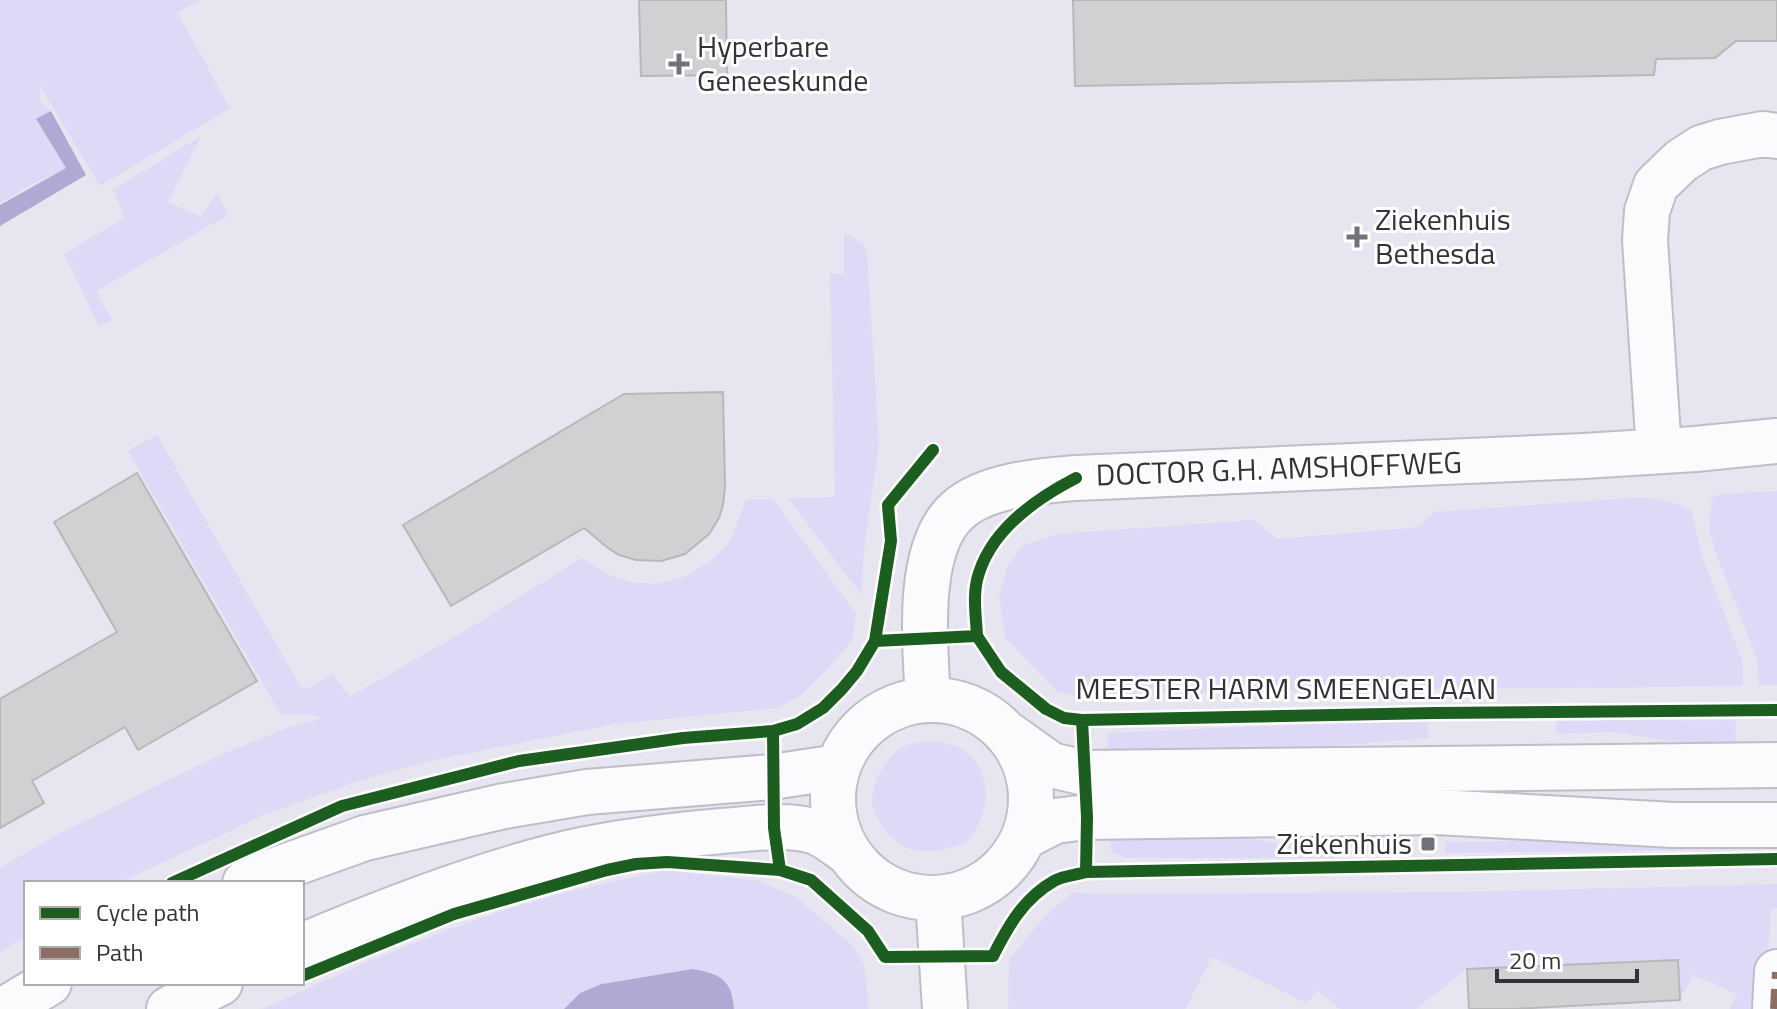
<svg xmlns="http://www.w3.org/2000/svg" width="1777" height="1009" font-family="'Titillium Web',sans-serif">
<rect width="100%" height="100%" fill="#e7e5f0"/>
<path fill="#ded9f7" d="M 0,0 L 202,0 L 177,12 L 230,108 L 100,186 L 40,86 L 40,101 L 51,111 L 36,120 L 66,168 L 25,188 L 0,203 Z
M 201,136 L 168,202 L 201,217 L 217,193 L 228,215 L 96,291 L 112,320 L 99,326 L 64,254 L 124,218 L 113,190 Z
M 844,233 L 862,243 L 867,255 L 879,444 L 865,541 L 861,594 L 788,498 L 835,497 L 830,273 L 844,274 Z
M 157,435 L 303,691 L 332,675 L 350,697 L 475,625 L 582,558 L 606,574 L 630,582 L 656,584 L 687,576 L 709,562 L 730,541 L 746,500 L 773,499 L 856,614 L 852,640 L 830,666 L 800,696 L 778,708 L 615,724 L 426,762 L 358,781 L 264,815 L 119,883 L 26,883 L 26,937 L 0,952 L 0,868 L 62,832 L 218,756 L 287,728 L 323,718 L 311,714 L 281,715 L 128,451 Z
M 1777,491 L 1777,685 L 1759,685 L 1757,659 L 1714,548 L 1709,529 L 1712,497 L 1724,494 Z
M 1645,497 L 1680,505 L 1692,511 L 1701,553 L 1743,663 L 1743,686 L 1284,691 L 1072,695 L 1057,691 L 1005,638 L 999,595 L 1008,566 L 1022,546 L 1057,534 L 1254,520 L 1277,539 L 1419,527 L 1434,512 Z
M 1427,719 L 1429,738 L 1238,754 L 1107,753 L 1108,733 Z
M 1736,720 L 1735,745 L 1698,745 L 1613,732 L 1556,734 L 1557,721 Z
M 929,741 C 936,742 946,742 953,745 C 994,759 994,815 966,842 C 962,846 955,846 949,848 C 923,855 901,851 884,829 C 879,822 873,811 872,801 C 871,784 889,752 905,746 C 912,743 921,742 929,741 Z
M 1111,828 L 1215,832 L 1279,844 L 1340,843 L 1340,858 L 1126,858 L 1111,852 Z
M 1752,837 L 1752,849 L 1445,853 L 1446,842 Z
M 665,870 L 759,881 L 797,898 L 853,946 L 864,965 L 869,1009 L 734,1009 L 733,994 L 580,993 L 564,1009 L 263,1009 C 351,968 442,928 535,901 C 578,889 622,880 665,870 Z
M 1777,884 L 1777,908 L 1771,909 L 1764,1009 L 1730,1009 L 1737,994 L 1693,975 L 1680,1000 L 1678,960 L 1467,969 L 1416,1009 L 1341,1009 L 1318,991 L 1306,1003 L 1212,957 L 1185,1009 L 1008,1009 L 1009,960 L 1044,917 L 1073,892 L 1099,894 L 1461,892 Z"/>
<path fill="#b0a9d4" d="M 51,111 L 86,175 L 0,226 L 0,205 L 66,168 L 36,119 Z
M 693,969 C 720,974 732,979 734,1009 L 564,1009 L 580,993 L 602,984 Z"/>
<path fill="#d3d0d3" stroke="#bab7b8" stroke-width="2" d="M 639,0 L 726,0 L 727,75 L 641,76 Z
M 1073,0 L 1777,0 L 1777,41 L 1736,41 L 1715,58 L 1656,59 L 1654,75 L 1075,86 Z
M 723,392 L 725,487 L 723,505 L 719,518 L 709,534 L 685,554 L 661,561 L 636,560 L 619,555 L 608,548 L 584,528 L 451,606 L 403,525 L 624,394 Z
M 137,473 L 257,681 L 138,750 L 125,727 L 32,781 L 44,803 L 0,828 L 0,699 L 117,632 L 54,522 Z
M 1678,960 L 1680,1000 L 1513,1009 L 1469,1009 L 1467,969 Z"/>
<g fill="none" stroke-linecap="round" stroke-linejoin="round">
<defs>
<path id="minor" d="M 1659,451 L 1645,240 L 1647,211 L 1656,185 L 1681,161 L 1701,148 L 1720,142 L 1763,134 L 1777,136
M 928,699 C 925,647 915,547 958,510 C 986,485 1040,481 1076,478 L 1584,456 L 1695,449 L 1777,441
M833 799a99 99 0 1 1 198 0a99 99 0 1 1-198 0Z
M 1009,735 L 1051,765 L 1085,773 L 1777,765
M 1024,837 L 1055,821 L 1087,817 L 1437,812 L 1674,825 L 1777,825
M 245,883 L 270,872 L 365,838 L 504,806 L 587,792 L 772,777 L 838,767
M 938,898 L 945,1009
M 302,946 C 382,912 464,880 548,858 C 604,843 665,836 722,831 C 751,829 785,823 813,831 C 826,835 838,846 849,853
M 5,1009 L 49,983
M 169,1009 L 220,983
M 1775,1009 L 1777,972"/>
</defs>
<use href="#minor" stroke="#bfbdc6" stroke-width="48"/>
<use href="#minor" stroke="#fbfbfd" stroke-width="44"/>
<path stroke="#8d6e63" stroke-width="10" stroke-dasharray="20 10" stroke-linecap="butt" d="M 1775,1009 L 1777,972"/>
<defs>
<path id="cycleway" d="M 977,636 C 976,615 972,593 979,573 C 993,529 1037,498 1076,478
M 875,641 L 891,541 L 888,505 L 933,450
M 1082,720 L 1087,817 L 1086,872
M 773,731 L 774,828 L 780,870
M 172,883 L 342,806 L 519,761 L 683,738 L 773,731 L 797,724 L 823,708 L 842,689 L 857,671 L 875,641 L 977,636 L 1001,672 L 1046,709 L 1064,718 L 1082,720 L 1435,713 L 1777,710
M 302,976 L 454,914 L 607,870 L 636,864 L 667,862 L 780,870 L 811,880 L 868,931 L 885,957 L 993,956 C 1008,926 1024,898 1054,881 C 1063,876 1076,875 1086,872 L 1777,859"/>
</defs>
<use href="#cycleway" stroke="#fff" stroke-width="17"/>
<use href="#cycleway" stroke="#1b5e20" stroke-width="12"/>
</g>
<g fill="#727179" stroke="#fff" stroke-width="3">
<path d="M675 52h8v8h8v8h-8v8h-8v-8h-8v-8h8z"/>
<path d="M1353 225h8v8h8v8h-8v8h-8v-8h-8v-8h8z"/>
<rect x="1420" y="836" width="16" height="16" rx="4"/>
</g>
<g text-anchor="middle" stroke-width="6" stroke-linejoin="round" paint-order="stroke">
<g font-size="30" fill="#333239" stroke="#fff" text-anchor="start">
<text x="697" y="57">Hyperbare<tspan x="697" dy="34">Geneeskunde</tspan></text>
<text x="1375" y="230">Ziekenhuis<tspan x="1375" dy="34">Bethesda</tspan></text>
<text x="1412" y="854" text-anchor="end">Ziekenhuis</text>
</g>
<g font-size="30" fill="#333239" stroke="#fff">
<text transform="translate(1279 469) rotate(-2)" y="10">DOCTOR G.H. AMSHOFFWEG</text>
<text x="1286" y="699">MEESTER HARM SMEENGELAAN</text>
</g>
</g>
<rect x="24" y="881" width="280" height="104" fill="#ffffff" stroke="#adadb0" stroke-width="2"/>
<rect x="40" y="907" width="40" height="12" fill="#1b5e20" stroke="#adadb0" stroke-width="2"/>
<text x="96" y="921" font-size="24" fill="#333239">Cycle path</text>
<rect x="40" y="947" width="40" height="12" fill="#8d6e63" stroke="#adadb0" stroke-width="2"/>
<text x="96" y="961" font-size="24" fill="#333239">Path</text>
<path d="M1497 969v12h140v-12" fill="none" stroke="#333239" stroke-width="4"/>
<text x="1509" y="969" font-size="24" fill="#333239" stroke="#ffffff" stroke-width="6" paint-order="stroke">20 m</text>
</svg>
